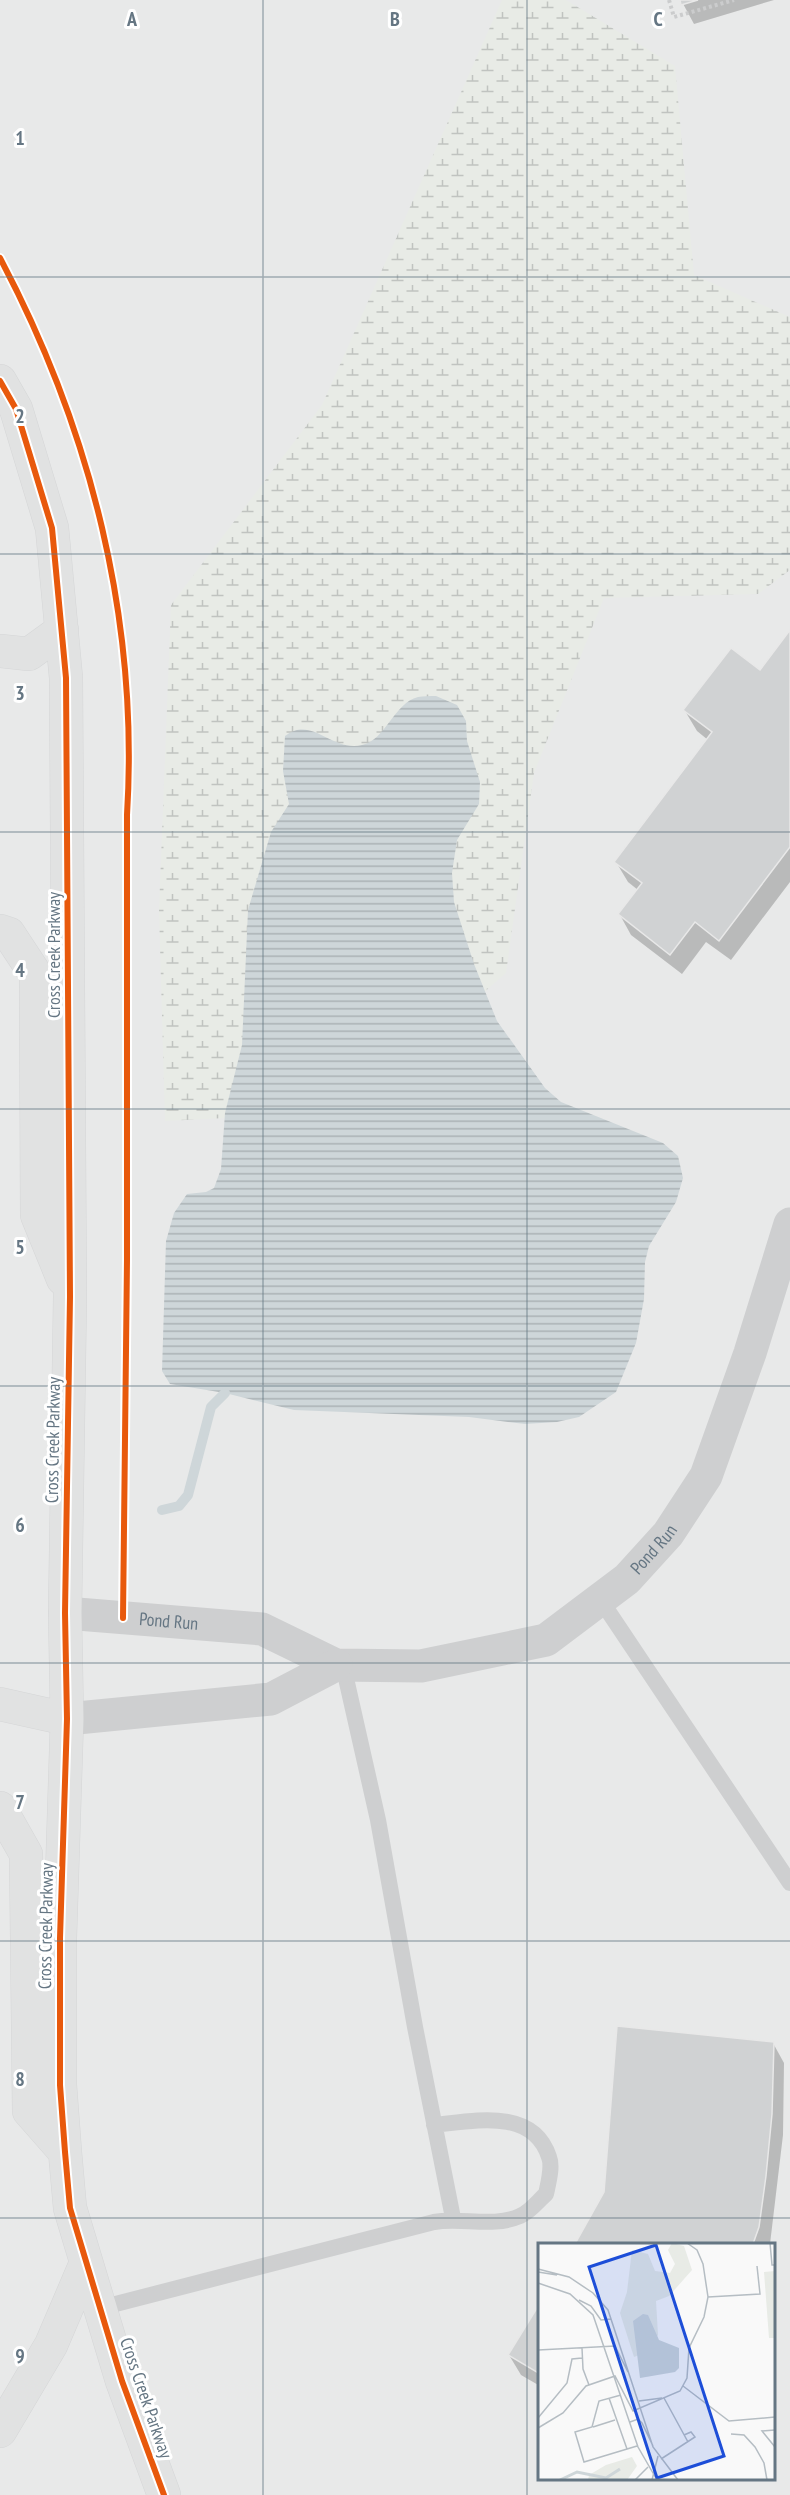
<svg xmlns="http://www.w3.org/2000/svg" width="790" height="2495" font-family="'PT Sans Narrow',sans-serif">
<defs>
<pattern id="wetland-marsh" width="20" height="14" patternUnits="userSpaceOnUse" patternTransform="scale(1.5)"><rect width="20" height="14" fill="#e8ebe6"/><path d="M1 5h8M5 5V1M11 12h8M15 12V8" fill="none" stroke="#c0c3c0"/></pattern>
<pattern id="water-rules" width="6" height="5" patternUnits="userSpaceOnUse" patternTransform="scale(1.5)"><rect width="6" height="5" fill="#ced6d9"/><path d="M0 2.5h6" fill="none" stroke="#abb2b5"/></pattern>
</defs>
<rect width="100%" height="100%" fill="#f9f9f9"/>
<path fill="#e8e9e9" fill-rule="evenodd" d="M 0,0 L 790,0 L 790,2495 L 0,2495 ZM 540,2244 L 774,2244 L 774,2478 L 540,2478 Z"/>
<path fill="url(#wetland-marsh)" d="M 502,0 L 566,0 L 675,66 L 694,275 L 790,317 L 790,570 L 758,594 L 604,598 L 534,773 L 506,973 L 347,1112 L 165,1121 L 159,910 L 171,605 L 322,405 Z"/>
<path fill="url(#water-rules)" d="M 436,696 L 457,705 L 466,721 L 467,741 L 480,782 L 479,804 L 457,840 L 452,873 L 454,902 L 474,964 L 497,1021 L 545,1088 L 561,1102 L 663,1143 L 678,1156 L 683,1178 L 676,1202 L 649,1246 L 645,1262 L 644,1299 L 636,1343 L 616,1392 L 579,1417 L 557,1422 L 525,1424 L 469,1417 L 294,1410 L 225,1393 L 170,1384 L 162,1371 L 166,1241 L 174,1213 L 187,1194 L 206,1192 L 214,1188 L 221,1169 L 225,1113 L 242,1045 L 248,910 L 271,832 L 289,804 L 283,771 L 285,736 C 312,715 331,752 362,745 C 385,741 394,703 418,697 C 423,696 430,696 436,696 Z"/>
<path fill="#0003" d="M 681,0 L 774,0 L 694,24 Z
M 790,632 L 790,882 L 731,960 L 706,942 L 682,974 L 631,935 L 620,915 L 638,890 L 628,882 L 616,862 L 708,740 L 697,731 L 685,711 L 760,672 Z
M 773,2043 L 784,2063 L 783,2135 L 770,2244 L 575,2244 L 606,2192 Z
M 540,2304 L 540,2386 L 521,2375 L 509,2355 Z"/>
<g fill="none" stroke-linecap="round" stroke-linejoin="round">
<path stroke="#ced6d9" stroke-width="10" d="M 162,1510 L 179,1506 L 188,1495 L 211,1407 L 225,1393"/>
</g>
<path fill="#d0d2d3" stroke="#e8e8e8" stroke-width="1.5" d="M 680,0 L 698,0 L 681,5 Z
M 790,630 L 790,847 L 719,941 L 695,922 L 670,955 L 618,914 L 642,883 L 614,862 L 712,732 L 683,710 L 731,648 L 760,670 Z
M 617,2026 L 774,2042 L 772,2114 L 766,2176 L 759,2227 L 753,2244 L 575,2244 L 604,2192 Z
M 540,2303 L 540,2374 L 508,2355 Z"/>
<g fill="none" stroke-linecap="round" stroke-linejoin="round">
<defs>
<path id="secondary" d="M 0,381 L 16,409 L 52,528 L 66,678 L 70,1297 L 65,1613 L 67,1719 L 60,1938 L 60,2085 L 65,2152 L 70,2208 L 122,2381 L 164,2495
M 0,651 L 29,654 L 62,630
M 0,931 L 9,934 L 36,975 L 37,1215 L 63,1279
M 0,1704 L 67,1719
M 0,1808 L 26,1854 L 29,2111 L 65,2152
M 0,2431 L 51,2345 L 86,2263"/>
</defs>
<use href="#secondary" stroke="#d5d6d7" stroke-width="34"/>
<path stroke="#cbcccd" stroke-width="4" stroke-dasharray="3 3" stroke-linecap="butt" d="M 669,0 L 674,17 L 734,0"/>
<path stroke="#cecfd0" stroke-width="16" d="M 600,1599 L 790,1883
M 343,1665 L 378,1820 L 415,2027 L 453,2218
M 100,2308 L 434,2222 C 462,2217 493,2228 520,2216 C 530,2212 538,2201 546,2194 C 548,2184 553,2167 549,2157 C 533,2107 473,2121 434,2125"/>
<g stroke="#cecfd0" stroke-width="33">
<path id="s1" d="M 65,1613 L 262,1629 L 336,1665 L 421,1666 L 546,1640 L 627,1579 L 668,1534 L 706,1476 L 750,1353 L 790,1224"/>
<path d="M 67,1719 L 271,1699 L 336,1665"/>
</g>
<use href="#secondary" stroke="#e1e2e2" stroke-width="33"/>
<defs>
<path id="cycleway" d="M 0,258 C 91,430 139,621 127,815 L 127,1260 L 123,1618
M 0,381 L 16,409 L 52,528 L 66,678 L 70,1297 L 65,1613 L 67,1719 L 60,1938 L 60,2085 L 65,2152 L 70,2208 L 122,2381 L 164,2495"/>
</defs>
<use href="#cycleway" stroke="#fff" stroke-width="10"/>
<use href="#cycleway" stroke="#e8590c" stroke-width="6"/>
</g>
<path fill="none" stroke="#657683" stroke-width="1.5" stroke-opacity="0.55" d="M 263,0 L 263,2495M 527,0 L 527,2495M 0,277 L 790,277M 0,554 L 790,554M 0,832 L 790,832M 0,1109 L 790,1109M 0,1386 L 790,1386M 0,1663 L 790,1663M 0,1941 L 790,1941M 0,2218 L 790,2218"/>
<g text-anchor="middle" stroke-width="6" stroke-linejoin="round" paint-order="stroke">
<g font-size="18" fill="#657683" stroke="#fff">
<text transform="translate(54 955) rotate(-90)" y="6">Cross Creek Parkway</text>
<text transform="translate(53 1440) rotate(-89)" y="6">Cross Creek Parkway</text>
<text dy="6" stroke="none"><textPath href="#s1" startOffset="634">Pond Run</textPath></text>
<text dy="6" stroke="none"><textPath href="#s1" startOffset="104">Pond Run</textPath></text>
<text transform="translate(46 1926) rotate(-89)" y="6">Cross Creek Parkway</text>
<text transform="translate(146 2398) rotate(71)" y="6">Cross Creek Parkway</text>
</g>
</g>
<g transform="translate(538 2243)">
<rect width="237" height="237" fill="#f9f9f9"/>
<path d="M 134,0 L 146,3 L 154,27 L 131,53 L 118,58 L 120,92 L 111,108 L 96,114 L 82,70 L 89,49 L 94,7 L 110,11 L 117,28 L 132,30 L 137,21 L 130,7 ZM 94,214 L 99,223 L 89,237 L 50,237 L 51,232 L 68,222 Z" fill="#e8ebe6"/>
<path d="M 237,28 L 237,95 L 231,95 L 226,29 Z" fill="#e8ebe6"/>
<path d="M 105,71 L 110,72 L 121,97 L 141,105 L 141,125 L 137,129 L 102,135 L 95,78 Z" fill="#ced6d9"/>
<path fill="none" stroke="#ced6d9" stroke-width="3" d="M 22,237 L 39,229 L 68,235 L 82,226"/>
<path fill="none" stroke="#b5bdc3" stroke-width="1.5" d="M 232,0 L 234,22 L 237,22M 0,26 L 31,34 L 55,50 L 70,67 L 115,204 L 140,237M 0,29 L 19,32M 0,40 L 32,51 L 55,72 L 100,204 L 119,237M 170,54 L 222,51 L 219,23M 41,57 L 53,63 L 63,77 L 73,76M 44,105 L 45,126 L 51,142M 0,107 L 77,103 L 90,129M 237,130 L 237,162M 145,143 L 191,178 L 237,174M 83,152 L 61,158 L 54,184 L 37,189 L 46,219 L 99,203M 71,155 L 89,206M 126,155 L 150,199M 101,158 L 124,155M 0,175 L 29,140 L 34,116 L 44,115M 92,179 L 100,176 L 104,180 L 115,203M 55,184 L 77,177M 0,185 L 25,170 L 48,143 L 77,133 L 95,168 L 142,148 L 149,135 L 151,105 L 166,74 L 170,54 L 165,21 L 159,7 L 149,0M 237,187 L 224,188 L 237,204M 193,191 L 206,192 L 217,204 L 226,220 L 229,237M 123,216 L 157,194 L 153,189 L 146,192M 97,237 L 110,224M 114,237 L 120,213"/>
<path fill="#1d4ed8" fill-opacity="0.15" stroke="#1d4ed8" stroke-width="3" d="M 118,2 L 186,213 L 119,235 L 51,24 Z"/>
<rect width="237" height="237" fill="none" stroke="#657683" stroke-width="3"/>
</g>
<g font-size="20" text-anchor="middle" font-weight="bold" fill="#657683" stroke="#fff" stroke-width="6" stroke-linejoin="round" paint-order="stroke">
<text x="132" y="26">A</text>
<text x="395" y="26">B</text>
<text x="658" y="26">C</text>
<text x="20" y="145">1</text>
<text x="20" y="423">2</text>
<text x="20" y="700">3</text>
<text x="20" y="977">4</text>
<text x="20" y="1254">5</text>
<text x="20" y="1532">6</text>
<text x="20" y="1809">7</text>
<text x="20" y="2086">8</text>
<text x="20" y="2363">9</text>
</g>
</svg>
